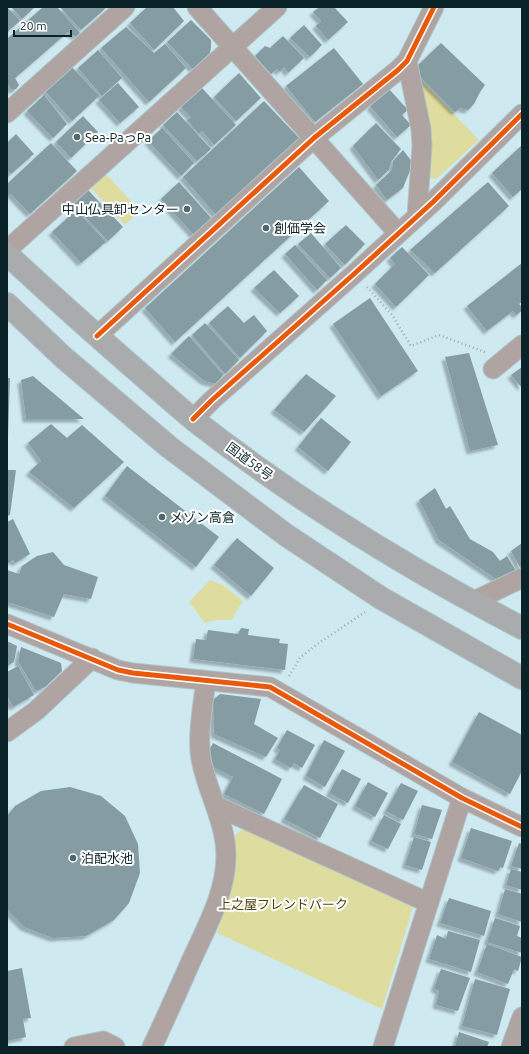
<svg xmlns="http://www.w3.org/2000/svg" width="529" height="1054" font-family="Ubuntu,'Noto Sans JP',sans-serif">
<defs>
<filter id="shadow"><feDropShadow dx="-3.5" dy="3.5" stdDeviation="1" flood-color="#0004"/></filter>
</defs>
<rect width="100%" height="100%" fill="#cee9f0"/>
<path fill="#dfdca0" d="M 419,78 L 479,140 L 436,179 L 423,177 Z
M 105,173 L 140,211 L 125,225 L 90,187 Z
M 210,580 L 223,585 L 243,601 L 231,620 L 216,620 L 205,623 L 189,602 Z
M 245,827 L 413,907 L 382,1009 L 217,933 L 233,882 L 236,861 L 231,839 Z"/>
<path fill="#849ca2" filter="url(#shadow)" d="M 7,7 L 20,21 L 7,32 Z
M 11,7 L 35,7 L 22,19 Z
M 43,7 L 57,7 L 80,33 L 76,37 L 68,32 L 15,78 L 19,85 L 16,89 L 12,90 L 7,84 L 7,39 Z
M 60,7 L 107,7 L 81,30 Z
M 147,7 L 173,7 L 184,21 L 154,50 L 130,23 Z
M 317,7 L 334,7 L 348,22 L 328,40 L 316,26 L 321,21 L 313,12 L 318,8 Z
M 191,20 L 211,40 L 211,47 L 210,53 L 193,69 L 167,42 Z
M 304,25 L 322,45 L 310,57 L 290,38 Z
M 126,27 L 154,53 L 165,44 L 186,68 L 149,102 L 101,48 Z
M 283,36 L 304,58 L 288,73 L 284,67 L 280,72 L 277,69 L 271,74 L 255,56 L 265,46 L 270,48 Z
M 441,43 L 485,85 L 480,92 L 474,104 L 468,110 L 460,108 L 455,112 L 420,77 L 417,66 Z
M 334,48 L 363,84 L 315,122 L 286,86 Z
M 98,50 L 122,78 L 102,96 L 78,68 Z
M 72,67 L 99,96 L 72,121 L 45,91 Z
M 239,73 L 261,98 L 236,121 L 214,97 Z
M 118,83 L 139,107 L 120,123 L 99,100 Z
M 202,88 L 236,125 L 214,145 L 202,131 L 199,134 L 187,120 L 191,117 L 181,107 Z
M 389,89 L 408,110 L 402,115 L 411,125 L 397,137 L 370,106 Z
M 44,95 L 67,124 L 53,138 L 27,111 Z
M 264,101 L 301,140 L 216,215 L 183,177 Z
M 177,112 L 211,149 L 197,161 L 163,125 Z
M 83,116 L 98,132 L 71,158 L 56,142 Z
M 376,123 L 401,149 L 391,162 L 389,170 L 378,180 L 353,146 Z
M 162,128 L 194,163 L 181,176 L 148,141 Z
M 16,134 L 34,154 L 11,174 L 7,170 L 7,143 Z
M 51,143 L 77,171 L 30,214 L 11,194 L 7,196 L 7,184 Z
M 522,145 L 522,189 L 513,197 L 492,173 Z
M 403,150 L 413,163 L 403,188 L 387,200 L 376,185 L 392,170 L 393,161 Z
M 299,167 L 329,201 L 175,342 L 145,308 Z
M 179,182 L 212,219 L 194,235 L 161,199 Z
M 488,182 L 509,206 L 435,273 L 410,250 Z
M 88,190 L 123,227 L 108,241 L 73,204 Z
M 76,210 L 106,242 L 81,263 L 52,232 Z
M 346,225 L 365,244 L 345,265 L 325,244 Z
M 311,233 L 341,268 L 330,278 L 298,244 Z
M 295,245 L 327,280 L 317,290 L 285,254 Z
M 402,247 L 429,275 L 396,307 L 375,284 L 395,264 L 390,258 Z
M 522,263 L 522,302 L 519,304 L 522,307 L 522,311 L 516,315 L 513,311 L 487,331 L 467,306 Z
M 274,270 L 299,296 L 280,313 L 254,288 Z
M 370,298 L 418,371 L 381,396 L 333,324 Z
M 228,306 L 244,323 L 254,315 L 267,331 L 240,358 L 209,323 Z
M 205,323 L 239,360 L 225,374 L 192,335 Z
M 189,336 L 223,375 L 216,384 L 204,381 L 171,354 Z
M 469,353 L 498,445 L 470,451 L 445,357 Z
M 522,367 L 522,388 L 511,375 Z
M 306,374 L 336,396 L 304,432 L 274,410 Z
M 33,376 L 84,419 L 26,419 L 21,380 Z
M 7,378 L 10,378 L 8,436 L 7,436 Z
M 321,418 L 351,442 L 328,471 L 298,447 Z
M 51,424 L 67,438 L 82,425 L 124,462 L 74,508 L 29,472 L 41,461 L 28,443 Z
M 127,466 L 219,537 L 196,567 L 105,496 Z
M 7,470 L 16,470 L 10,515 L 7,516 Z
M 435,488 L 446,509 L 450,506 L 470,539 L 493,552 L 500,561 L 507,556 L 518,574 L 499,581 L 439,540 L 419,500 Z
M 13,519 L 30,554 L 15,563 L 13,560 L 7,564 L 7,522 Z
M 237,538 L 274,568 L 251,596 L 214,565 Z
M 522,543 L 522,571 L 511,551 Z
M 53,552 L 64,565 L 98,577 L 91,599 L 64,594 L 54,617 L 7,602 L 7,570 L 19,574 L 22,566 L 37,556 Z
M 241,628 L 249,629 L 248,635 L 280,639 L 279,643 L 288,644 L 285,670 L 193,659 L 196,639 L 206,640 L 208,630 L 238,634 Z
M 7,641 L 17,646 L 14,662 L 7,666 Z
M 21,647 L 61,663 L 62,671 L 45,687 L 36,691 L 18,661 Z
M 18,666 L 34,695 L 13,707 L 7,696 L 7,672 Z
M 220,694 L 261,699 L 254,724 L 278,738 L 266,757 L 214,734 L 213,700 Z
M 479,712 L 522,735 L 522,771 L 510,794 L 452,762 Z
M 287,730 L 315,745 L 302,768 L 294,763 L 291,768 L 275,759 L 280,750 L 277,748 Z
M 324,740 L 345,751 L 325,787 L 306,776 Z
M 213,743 L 282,779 L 264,814 L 224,794 L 233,777 L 203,762 Z
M 342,769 L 361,779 L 348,803 L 329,793 Z
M 368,782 L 388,793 L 375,817 L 355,806 Z
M 401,783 L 418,791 L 403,820 L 386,811 Z
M 304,785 L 338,804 L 320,838 L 284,819 Z
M 70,787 L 101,796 L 125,816 L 138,844 L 140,873 L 129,903 L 114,920 L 86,936 L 53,938 L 24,927 L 7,910 L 7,816 L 15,806 L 41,791 Z
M 422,805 L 442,810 L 432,839 L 414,834 Z
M 384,815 L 401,824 L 388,849 L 371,841 Z
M 471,828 L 512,841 L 503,868 L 500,867 L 498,871 L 461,858 Z
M 414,837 L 431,842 L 422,870 L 405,865 Z
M 519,843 L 522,844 L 522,869 L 511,866 Z
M 511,869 L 522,872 L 522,890 L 506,885 Z
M 505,889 L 522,894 L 522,922 L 498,914 Z
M 449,898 L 491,911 L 484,936 L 440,923 Z
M 495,918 L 520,926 L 517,936 L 522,938 L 522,953 L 487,942 Z
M 448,931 L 480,940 L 471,972 L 429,959 L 437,935 L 446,939 Z
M 487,944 L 522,957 L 518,971 L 514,969 L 508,984 L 477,972 Z
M 22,968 L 31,1018 L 23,1019 L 26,1037 L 7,1041 L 7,971 Z
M 441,969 L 470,978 L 458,1011 L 436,1005 L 439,991 L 434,988 Z
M 475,979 L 510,989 L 497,1035 L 462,1026 Z
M 459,1032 L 489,1042 L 487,1047 L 455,1047 Z"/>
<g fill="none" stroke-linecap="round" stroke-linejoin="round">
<defs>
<path id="minor" d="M 197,7 L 398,233
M 407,61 L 421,129 L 422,146 L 417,216
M 7,113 L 125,7
M 7,250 L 277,7
M 97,336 L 314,138 L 398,70 L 407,61 L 434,7
M 493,369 L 522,345
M 193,419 L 212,400 L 354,274 L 433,202 L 522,114
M 472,602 L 522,578
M 7,624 L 118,670 L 133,673 L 270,687 L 462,798 L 522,827
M 7,732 L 37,710 L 92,658
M 216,806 L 429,903
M 74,1047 L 103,1041 L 115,1047
M 152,1047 C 166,1018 179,988 192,959 C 207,926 226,892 226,856 C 226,822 207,792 201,759 C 197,737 203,704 206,681
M 383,1047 L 462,798
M 511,1047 L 522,1017"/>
<path id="highway" d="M 7,254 C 52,296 97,336 143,376 C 160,391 177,406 194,420 C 296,500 407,568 522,628
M 7,304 L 64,358 L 169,447 L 286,535 L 381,598 L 522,678"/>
</defs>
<use href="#minor" stroke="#adc4ca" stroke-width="21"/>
<use href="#highway" stroke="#adc4ca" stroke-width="24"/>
<path stroke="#a9a9a9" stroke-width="2.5" stroke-dasharray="1 3" stroke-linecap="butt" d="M 367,287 L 392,315 L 411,346 L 439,335 L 485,352
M 289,676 L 300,658 L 316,645 L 365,612"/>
<use href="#minor" stroke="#afa4a1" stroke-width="19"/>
<use href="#highway" stroke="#a9abac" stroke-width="22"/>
<defs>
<path id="cycleway" d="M 97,336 L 314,138 L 398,70 L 407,61 L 434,7
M 193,419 L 212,400 L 354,274 L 433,202 L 522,114
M 7,624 L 118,670 L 133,673 L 270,687 L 462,798 L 522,827"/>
</defs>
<use href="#cycleway" stroke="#fff" stroke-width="8"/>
<use href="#cycleway" stroke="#e8590c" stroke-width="5"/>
</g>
<g fill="#4e686e" stroke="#fff" stroke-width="1.5">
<circle cx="77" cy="137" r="4"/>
<circle cx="187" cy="209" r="4"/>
<circle cx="266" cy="228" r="4"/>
<circle cx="162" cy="517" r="4"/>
<circle cx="73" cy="858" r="4"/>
</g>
<g text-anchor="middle" stroke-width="4" stroke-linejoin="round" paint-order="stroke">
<g font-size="13" fill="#092328" stroke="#fff" text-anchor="start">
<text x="85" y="142">Sea-PaっPa</text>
<text x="179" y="214" text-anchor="end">中山仏具卸センター</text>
<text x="274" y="233">創価学会</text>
<text x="170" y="522">メゾン高倉</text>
<text x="81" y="863">泊配水池</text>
</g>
<g font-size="13" fill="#092328" stroke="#fff">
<text transform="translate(250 461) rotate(36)" y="5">国道58号</text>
</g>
<g font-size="13" fill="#4b3f0c" stroke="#fff">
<text x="283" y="909">上之屋フレンドパーク</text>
</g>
</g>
<rect width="529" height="1054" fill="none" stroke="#092328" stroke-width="16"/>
<path d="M14 30v6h57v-6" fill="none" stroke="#092328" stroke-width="2"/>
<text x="20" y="30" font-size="12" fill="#092328" stroke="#ffffff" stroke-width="3" paint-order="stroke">20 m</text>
</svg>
